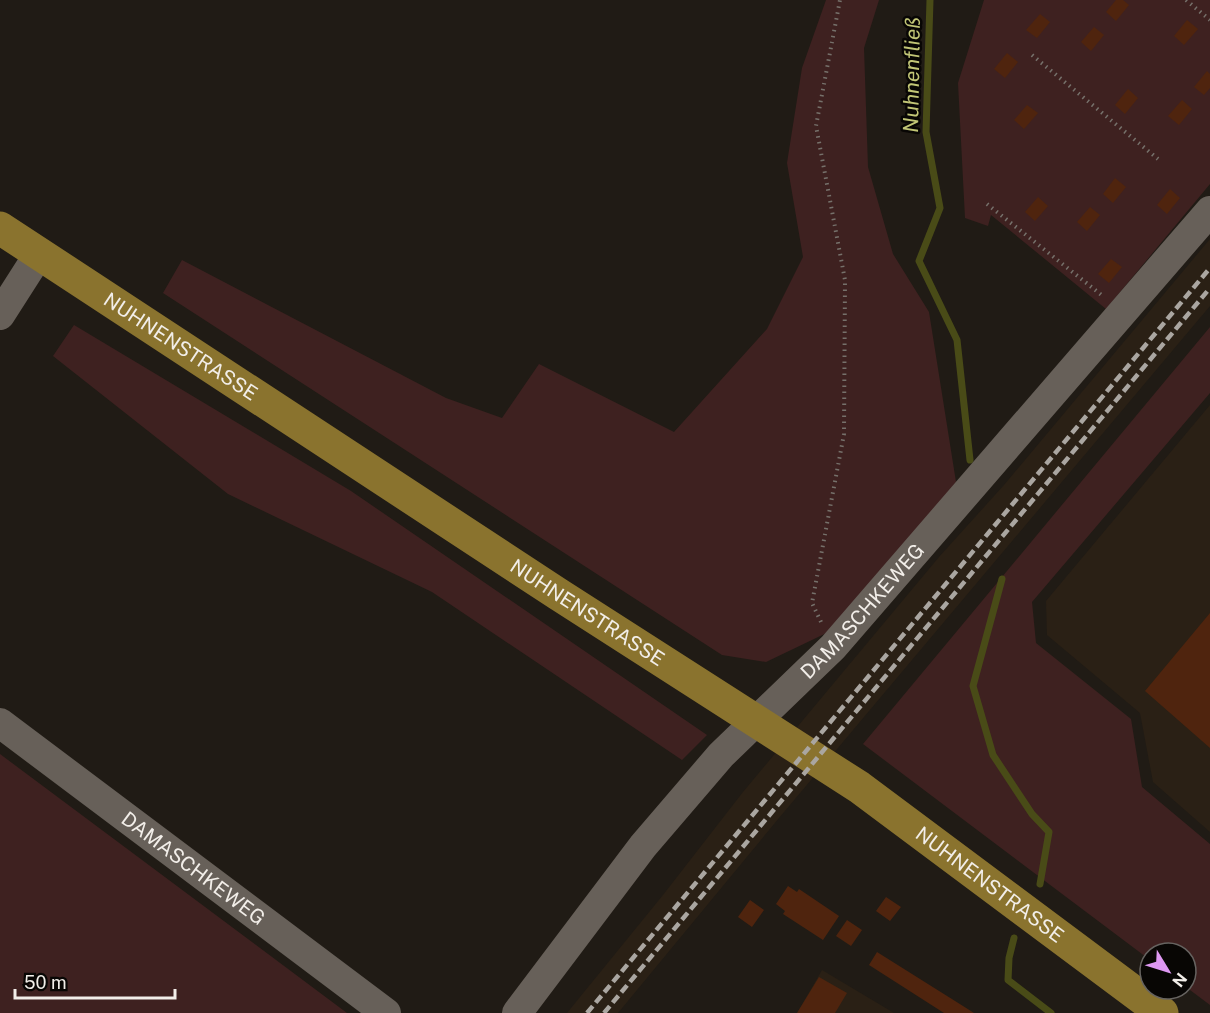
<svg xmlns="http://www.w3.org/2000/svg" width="1210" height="1013" font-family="'Public Sans',sans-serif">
<rect width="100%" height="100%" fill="#201b15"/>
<path fill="#2a2015" d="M 1210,239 L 1210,306 L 779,818 L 618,1013 L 567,1013 L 663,895 L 743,792 L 939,557 L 1004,485 Z
M 1210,405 L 1210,832 L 1153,782 L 1140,713 L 1047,635 L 1046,601 Z
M 822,970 L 894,1013 L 797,1013 Z"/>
<path fill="#3e2120" d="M 826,0 L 879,0 L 864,48 L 868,167 L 893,254 L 929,312 L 956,482 L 839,627 L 766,662 L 722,655 L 163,293 L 182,260 L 446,398 L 502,418 L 539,364 L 674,432 L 767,329 L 803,257 L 787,163 L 802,68 Z
M 984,0 L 1210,0 L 1210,184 L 1106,309 L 991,215 L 988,226 L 965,218 L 958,83 Z
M 74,325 L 351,491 L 707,735 L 682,760 L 432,592 L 228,494 L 53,356 Z
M 1210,327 L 1210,393 L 1032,602 L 1036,643 L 1131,719 L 1142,787 L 1210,844 L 1210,1005 L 1186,987 L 1186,953 L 1150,953 L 1150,960 L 863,744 Z
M 0,754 L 347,1013 L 0,1013 Z"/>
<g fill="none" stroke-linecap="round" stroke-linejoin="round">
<path stroke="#494b17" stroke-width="7" d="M 930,0 L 926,132 L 940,208 L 919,261 L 957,340 L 970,460
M 1002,579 L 973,686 L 993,755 L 1032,814 L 1049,832 L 1040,884
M 1014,938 L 1009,958 L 1008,980 L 1051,1013"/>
</g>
<path fill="#4f240e" d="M 1116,0 L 1123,0 L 1129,5 L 1116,21 L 1106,12 Z
M 1040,14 L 1050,22 L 1037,38 L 1026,30 Z
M 1187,20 L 1198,29 L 1184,45 L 1174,36 Z
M 1094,27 L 1104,35 L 1091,51 L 1081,42 Z
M 1007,53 L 1018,62 L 1005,78 L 994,69 Z
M 1207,71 L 1210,74 L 1210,88 L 1204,95 L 1194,87 Z
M 1128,89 L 1138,98 L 1125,114 L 1115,105 Z
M 1182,100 L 1192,109 L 1179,125 L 1168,116 Z
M 1027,105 L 1038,113 L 1024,129 L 1014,120 Z
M 1115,178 L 1126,187 L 1113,203 L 1103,194 Z
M 1170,189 L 1180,198 L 1167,214 L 1157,205 Z
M 1038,197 L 1048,206 L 1035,221 L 1025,212 Z
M 1090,207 L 1100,215 L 1087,231 L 1077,222 Z
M 1111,259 L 1122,267 L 1109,283 L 1098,274 Z
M 1210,613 L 1210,748 L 1145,691 Z
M 788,886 L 797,892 L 799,889 L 839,916 L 823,940 L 783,914 L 785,911 L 776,904 Z
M 886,897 L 901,907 L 890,921 L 876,911 Z
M 750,900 L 764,910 L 752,927 L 738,917 Z
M 847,920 L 862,930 L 851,946 L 836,936 Z
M 877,952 L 963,1006 L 974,1013 L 944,1013 L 869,965 Z
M 819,977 L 847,993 L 835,1013 L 797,1013 Z"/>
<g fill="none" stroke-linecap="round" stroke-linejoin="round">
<path stroke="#76716b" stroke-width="4" stroke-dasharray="1.5 4.5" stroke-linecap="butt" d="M 1186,0 L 1210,20
M 1032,55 L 1158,159
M 987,204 L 1104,297
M 821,622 L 812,603 L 844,434 L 845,280 L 816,126 L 840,0"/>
<g stroke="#676059" stroke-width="30">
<path d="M 0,315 L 39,254"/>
<path id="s1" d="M 0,723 L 386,1013"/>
<path id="s2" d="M 517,1013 L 643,846 L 721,755 L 833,647 L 1210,211"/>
</g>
<path stroke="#8a732e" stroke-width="33" id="s3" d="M 0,228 L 558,594 L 859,787 L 1162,1013"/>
<path stroke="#aaa6a1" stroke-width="4.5" stroke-dasharray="9 4.5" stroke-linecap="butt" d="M 587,1013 L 1210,268
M 604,1013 L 1210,288"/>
</g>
<g text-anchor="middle" stroke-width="5" stroke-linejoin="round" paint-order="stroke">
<g font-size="20" fill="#f2eee9" stroke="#080604">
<text dy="7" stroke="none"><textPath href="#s3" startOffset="216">NUHNENSTRASSE</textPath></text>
<text dy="7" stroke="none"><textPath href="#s2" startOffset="531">DAMASCHKEWEG</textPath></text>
<text dy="7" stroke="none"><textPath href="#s3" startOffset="702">NUHNENSTRASSE</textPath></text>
<text dy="7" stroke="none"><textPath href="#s1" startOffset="242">DAMASCHKEWEG</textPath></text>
<text dy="7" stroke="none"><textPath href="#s3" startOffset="1188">NUHNENSTRASSE</textPath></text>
</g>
<g font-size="21" font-style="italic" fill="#c2c676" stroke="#080604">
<text transform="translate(912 75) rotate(-89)" y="7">Nuhnenfließ</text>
</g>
</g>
<g transform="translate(1168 971) rotate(128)"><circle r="28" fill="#080604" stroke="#666360" stroke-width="1.5"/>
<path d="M0-4.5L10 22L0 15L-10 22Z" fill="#de98f2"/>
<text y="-9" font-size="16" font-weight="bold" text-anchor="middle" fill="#f2eee9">N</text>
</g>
<path d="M15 989v9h160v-9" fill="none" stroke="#f2eee9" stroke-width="3"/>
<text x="24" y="989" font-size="18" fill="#f2eee9" stroke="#080604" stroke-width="4.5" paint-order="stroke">50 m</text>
</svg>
